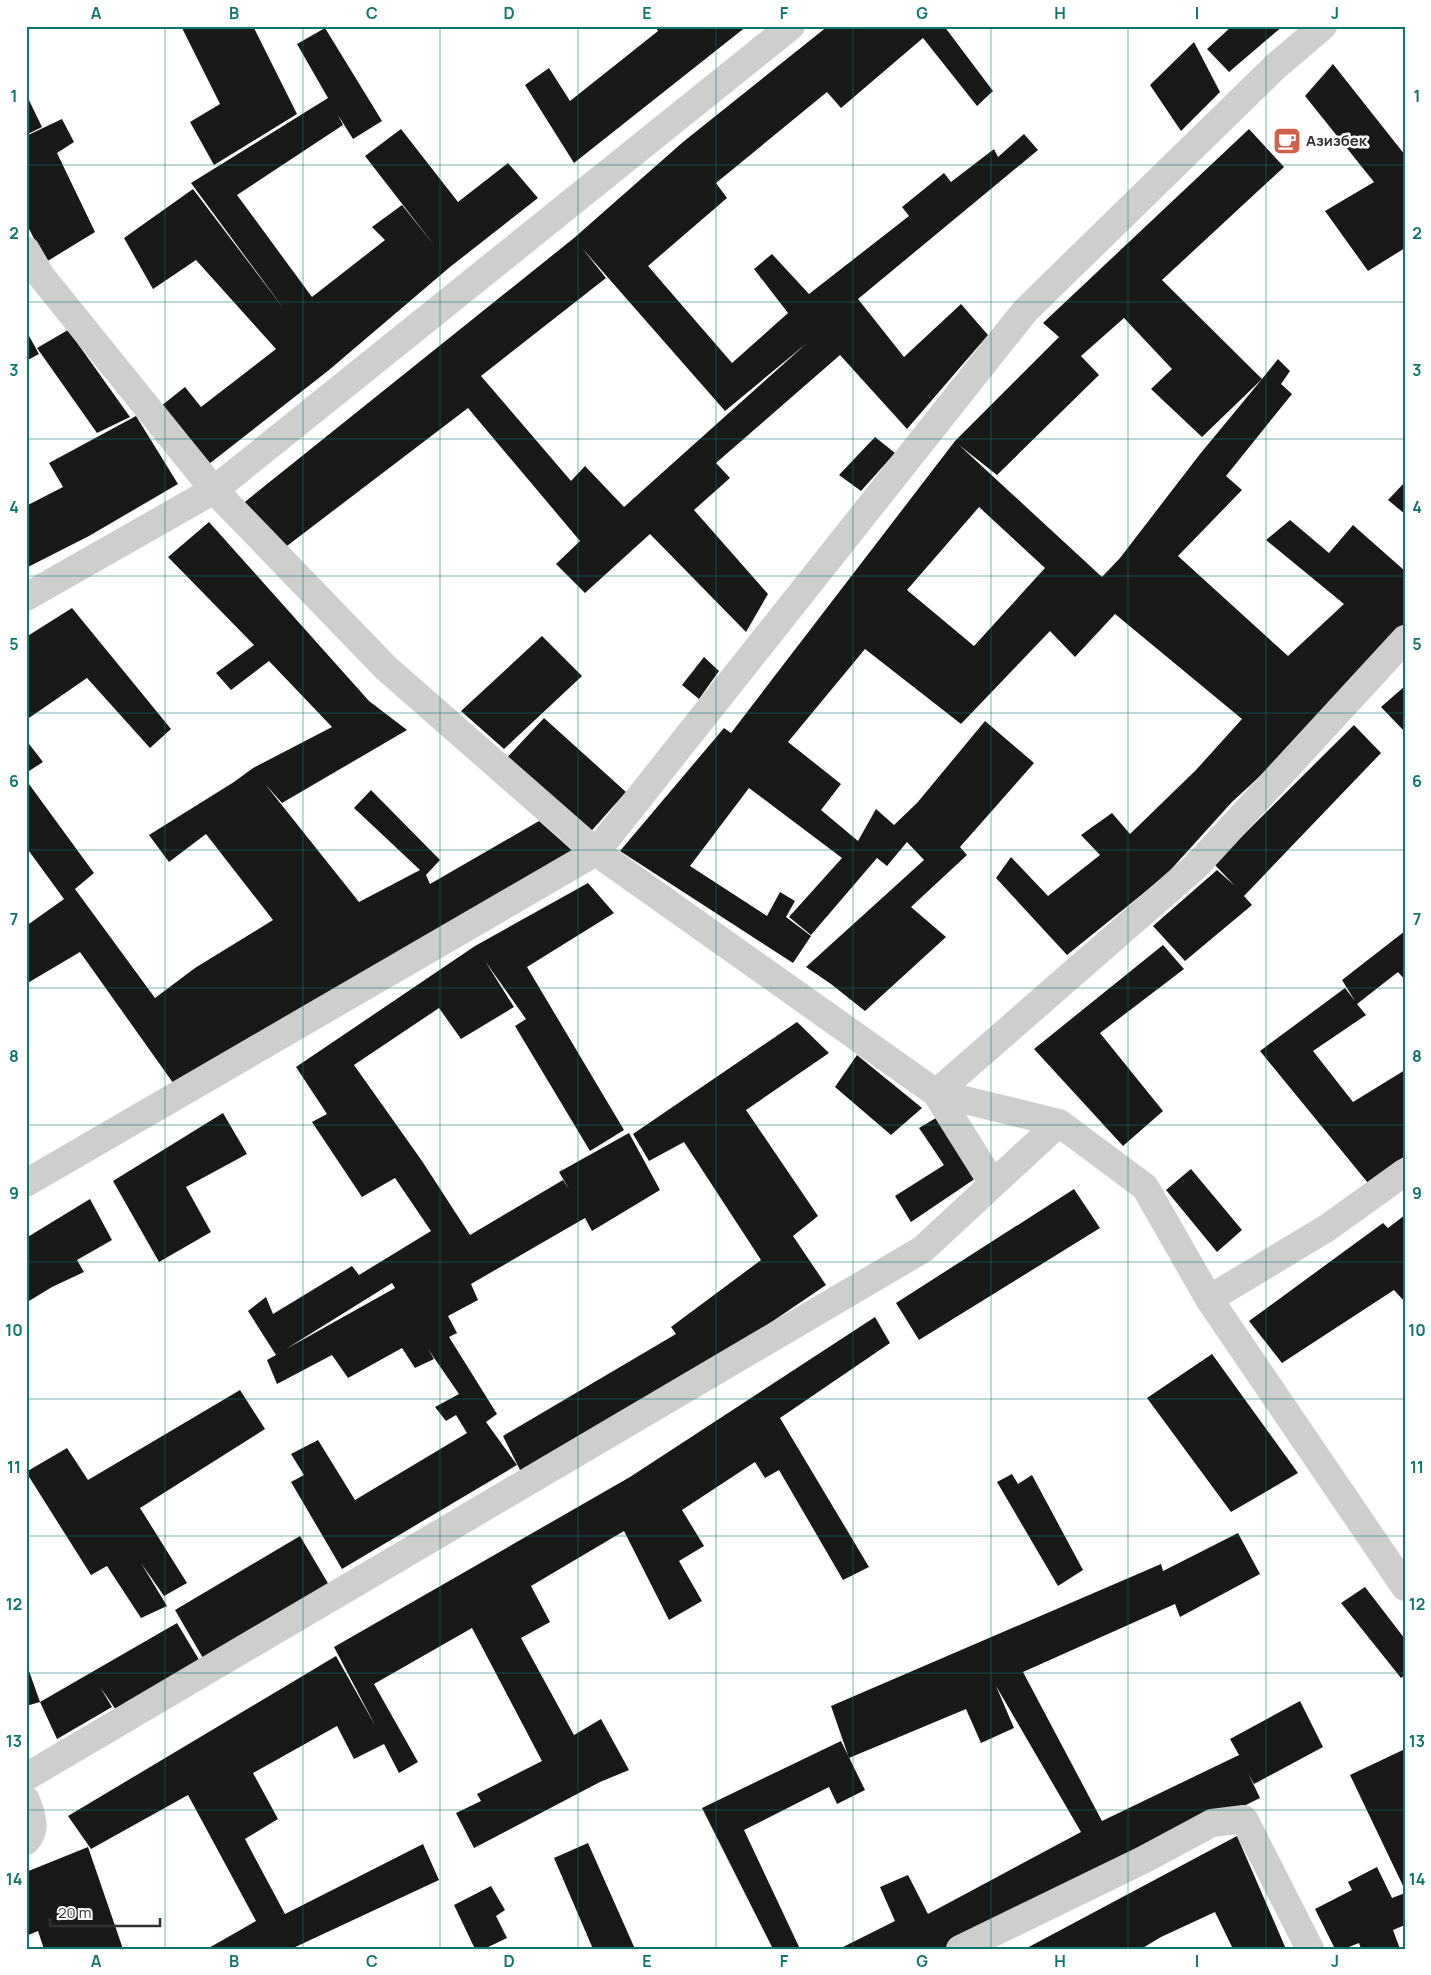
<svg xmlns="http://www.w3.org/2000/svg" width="1431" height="1975" font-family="Manrope,sans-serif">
<rect width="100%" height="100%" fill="#fff"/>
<path fill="#181818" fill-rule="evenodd" d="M 181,26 L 253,26 L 297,114 L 214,165 L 190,122 L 220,104 Z
M 655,26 L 747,26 L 574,163 L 525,85 L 549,68 L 570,101 L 658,31 Z
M 828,26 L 944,26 L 993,91 L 977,106 L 923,38 L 841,108 L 827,92 L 716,183 L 727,198 L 648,266 L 732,363 L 788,313 L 754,269 L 772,254 L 809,294 L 909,216 L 902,207 L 944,173 L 951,182 L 994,149 L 998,157 L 1024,134 L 1038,150 L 858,299 L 904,357 L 961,304 L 988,335 L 907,429 L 840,355 L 716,463 L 730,478 L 694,510 L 768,594 L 746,632 L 650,534 L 585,593 L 556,564 L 580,541 L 468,408 L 279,552 L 241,505 L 574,238 L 683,142 ZM 582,248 L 725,411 L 807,343 L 624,507 L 585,466 L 571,481 L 481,376 L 606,278 Z
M 1232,26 L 1283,26 L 1229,72 L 1207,49 Z
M 325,28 L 382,121 L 353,139 L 338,115 L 343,125 L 237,195 L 312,297 L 385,240 L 372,227 L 402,205 L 434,245 L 365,156 L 401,129 L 458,202 L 508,163 L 538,198 L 450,267 L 329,370 L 209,464 L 161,406 L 185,387 L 201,407 L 276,349 L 196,260 L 153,289 L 124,238 L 193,189 L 284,309 L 191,183 L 328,98 L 297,44 Z
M 1194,42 L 1220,92 L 1181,131 L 1150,85 Z
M 1333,64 L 1405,155 L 1405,248 L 1368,271 L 1325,211 L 1374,182 L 1305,96 Z
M 26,94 L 42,127 L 26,135 Z
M 62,119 L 74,142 L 57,153 L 95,232 L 46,262 L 26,223 L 26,136 Z
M 1249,129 L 1284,167 L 1162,280 L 1262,379 L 1278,359 L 1290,371 L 1281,384 L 1292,394 L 1226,476 L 1242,490 L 1178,556 L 1288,656 L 1344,604 L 1266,540 L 1290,520 L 1329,553 L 1353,525 L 1405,571 L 1405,642 L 1232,802 L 1166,875 L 1067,955 L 996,878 L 1011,857 L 1048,896 L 1100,855 L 1081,835 L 1112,813 L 1130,834 L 1196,770 L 1242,719 L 1115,614 L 1075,657 L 1050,631 L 961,724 L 865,649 L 788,742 L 841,784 L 821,810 L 858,841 L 876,809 L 894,825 L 917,803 L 985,721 L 1034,763 L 960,847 L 967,855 L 911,907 L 946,937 L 865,1011 L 831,984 L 806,967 L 924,860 L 907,842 L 887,866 L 877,858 L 811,935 L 789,917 L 842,858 L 749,788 L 690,866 L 767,916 L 780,892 L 795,901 L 786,917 L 811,936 L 793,963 L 620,851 L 724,728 L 731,733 L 955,441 L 1059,337 L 1043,323 ZM 1124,318 L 1172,369 L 1151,389 L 1202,437 L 1262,379 L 1200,454 L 1120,558 L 1102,577 L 959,445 L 997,475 L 1099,375 L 1081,356 ZM 979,507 L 1045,568 L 974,646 L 907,590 Z
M 68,330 L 130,417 L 97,433 L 37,348 Z
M 28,334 L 39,354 L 26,361 L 26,335 Z
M 136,416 L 178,484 L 89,536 L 26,568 L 26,506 L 63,487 L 49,463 Z
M 875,437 L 895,453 L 861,491 L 839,475 Z
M 1405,482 L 1405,514 L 1388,500 Z
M 209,522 L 369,701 L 407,730 L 282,803 L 265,784 L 359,902 L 420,870 L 354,808 L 371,790 L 440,860 L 426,875 L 430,884 L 539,821 L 575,853 L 176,1087 L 80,952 L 26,984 L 26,926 L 64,899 L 26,847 L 26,780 L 94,873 L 75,889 L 155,998 L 195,968 L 273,920 L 206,834 L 169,862 L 149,835 L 234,782 L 253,768 L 332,727 L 269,661 L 231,690 L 216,673 L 254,645 L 168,557 Z
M 72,608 L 171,729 L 150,748 L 87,678 L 26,720 L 26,637 Z
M 542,636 L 582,676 L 504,749 L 461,711 Z
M 704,657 L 719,671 L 699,699 L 682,685 Z
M 1405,686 L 1405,732 L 1381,707 Z
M 544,718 L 626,792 L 586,837 L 501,764 Z
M 1354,725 L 1381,753 L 1244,896 L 1252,905 L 1185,961 L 1153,926 L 1217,870 L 1235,886 L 1214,864 Z
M 26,740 L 43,762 L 26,773 Z
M 588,883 L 614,913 L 527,967 L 624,1130 L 590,1151 L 515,1026 L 526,1019 L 485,961 L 514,1007 L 461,1039 L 439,1008 L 354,1065 L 422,1161 L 470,1235 L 563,1180 L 569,1189 L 559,1172 L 629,1133 L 660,1190 L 592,1231 L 585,1218 L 471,1284 L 478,1300 L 448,1316 L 457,1333 L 449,1337 L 497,1414 L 486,1422 L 517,1465 L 342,1569 L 291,1482 L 304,1475 L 291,1454 L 318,1440 L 355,1500 L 467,1433 L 456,1415 L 446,1421 L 435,1407 L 459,1394 L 428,1349 L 434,1359 L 415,1368 L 402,1348 L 348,1378 L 332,1355 L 277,1384 L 267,1360 L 276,1355 L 248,1311 L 266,1297 L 273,1314 L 352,1266 L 359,1275 L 431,1231 L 395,1178 L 362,1197 L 312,1122 L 327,1114 L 296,1067 L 475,946 ZM 392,1283 L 395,1288 L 286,1349 Z
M 1405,931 L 1405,980 L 1398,972 L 1357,1004 L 1366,1015 L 1313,1051 L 1353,1102 L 1405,1070 L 1405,1156 L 1368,1183 L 1260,1051 L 1345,988 L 1355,1001 L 1342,980 Z
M 1163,945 L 1184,969 L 1100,1033 L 1163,1111 L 1123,1146 L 1034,1049 Z
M 797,1022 L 829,1053 L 746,1110 L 818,1216 L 793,1236 L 826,1285 L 701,1370 L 523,1476 L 503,1436 L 676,1334 L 671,1327 L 761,1260 L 684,1142 L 649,1161 L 633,1134 Z
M 857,1055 L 922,1108 L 891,1135 L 835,1087 Z
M 223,1113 L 247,1154 L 186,1187 L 211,1232 L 159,1262 L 113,1181 Z
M 941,1115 L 979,1176 L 911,1222 L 895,1196 L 944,1165 L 919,1128 Z
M 1191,1169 L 1242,1230 L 1217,1252 L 1166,1190 Z
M 1074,1189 L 1100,1228 L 919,1340 L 896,1303 Z
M 90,1199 L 112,1240 L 77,1260 L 84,1272 L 52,1287 L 29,1301 L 26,1297 L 26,1238 Z
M 1405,1215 L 1405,1302 L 1394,1290 L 1282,1363 L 1249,1321 L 1383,1223 L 1388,1228 Z
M 875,1317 L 890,1343 L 780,1418 L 869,1567 L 843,1580 L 779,1470 L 765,1478 L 755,1462 L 682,1510 L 704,1546 L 679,1561 L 702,1601 L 669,1620 L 624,1531 L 531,1586 L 550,1622 L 521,1638 L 574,1735 L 601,1719 L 629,1770 L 600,1782 L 474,1848 L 456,1813 L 481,1801 L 477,1794 L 542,1761 L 472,1628 L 374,1684 L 418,1762 L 399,1773 L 384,1744 L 354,1759 L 337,1726 L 253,1773 L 278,1819 L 245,1839 L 285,1914 L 423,1844 L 439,1880 L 291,1949 L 207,1949 L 256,1921 L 188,1795 L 91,1849 L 68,1816 L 336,1656 L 376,1727 L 334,1647 L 630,1477 Z
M 1212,1354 L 1298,1473 L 1231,1512 L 1147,1398 Z
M 240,1390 L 265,1429 L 140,1508 L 187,1583 L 164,1596 L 141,1563 L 167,1606 L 141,1618 L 107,1566 L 91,1575 L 26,1472 L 67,1448 L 88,1480 Z
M 1012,1474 L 1018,1484 L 1032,1475 L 1083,1570 L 1058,1586 L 997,1482 Z
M 1238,1533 L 1260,1574 L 1180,1617 L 1175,1604 L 1023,1672 L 1102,1821 L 1239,1755 L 1230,1739 L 1300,1701 L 1323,1747 L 1254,1784 L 1248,1773 L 1260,1798 L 954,1949 L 839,1949 L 895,1921 L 880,1887 L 908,1875 L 928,1914 L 1081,1832 L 996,1686 L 1014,1728 L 981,1743 L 966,1709 L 849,1758 L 831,1706 L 1161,1564 L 1163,1571 Z
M 300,1536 L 332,1590 L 207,1665 L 175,1610 Z
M 1365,1587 L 1405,1639 L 1405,1675 L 1401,1678 L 1341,1603 Z
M 177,1623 L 204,1668 L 121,1717 L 100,1687 L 112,1707 L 57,1739 L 40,1702 L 26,1706 L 26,1672 L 29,1671 L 40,1702 Z
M 841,1741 L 865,1790 L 837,1804 L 829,1787 L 744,1830 L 800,1949 L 773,1949 L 702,1808 Z
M 1405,1749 L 1405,1890 L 1350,1775 Z
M 1237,1836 L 1286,1949 L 1233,1949 L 1215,1912 L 1161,1937 L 1141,1949 L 1025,1949 Z
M 588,1843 L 635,1949 L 593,1949 L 554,1858 Z
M 88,1847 L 123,1949 L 44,1949 L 38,1931 L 26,1936 L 26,1872 Z
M 1377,1867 L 1392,1898 L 1405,1893 L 1405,1925 L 1393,1930 L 1400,1949 L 1361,1949 L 1359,1943 L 1344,1949 L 1335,1949 L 1315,1909 L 1352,1890 L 1348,1882 Z
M 491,1886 L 505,1910 L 496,1916 L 507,1938 L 484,1949 L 475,1949 L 454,1905 Z"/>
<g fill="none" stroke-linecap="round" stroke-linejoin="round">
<path stroke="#cecece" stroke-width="28" d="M 26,250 L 41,276 L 214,490 L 386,668 L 596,852 L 936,1093 L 1059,1123 L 1145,1187 L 1209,1299 L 1405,1587
M 26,597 L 214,490 L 791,26
M 1059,1123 L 993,1184 L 936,1093 L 1196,866 L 1405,639
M 26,1183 L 596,852 L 1025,311 L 1276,66 L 1323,26
M 1209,1299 L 1327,1228 L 1405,1172
M 26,1777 L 923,1249 L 993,1184
M 26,1800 C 31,1815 38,1828 26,1841
M 960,1949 L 1143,1860 L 1212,1823 L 1244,1819 L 1310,1949"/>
</g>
<path fill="none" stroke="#0f766e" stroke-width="1" stroke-opacity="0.55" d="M 165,26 L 165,1949M 303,26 L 303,1949M 440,26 L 440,1949M 578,26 L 578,1949M 716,26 L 716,1949M 853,26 L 853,1949M 991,26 L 991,1949M 1128,26 L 1128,1949M 1266,26 L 1266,1949M 26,165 L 1405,165M 26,302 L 1405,302M 26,439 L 1405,439M 26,576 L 1405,576M 26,713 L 1405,713M 26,850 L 1405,850M 26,988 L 1405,988M 26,1125 L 1405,1125M 26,1262 L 1405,1262M 26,1399 L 1405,1399M 26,1536 L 1405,1536M 26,1673 L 1405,1673M 26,1810 L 1405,1810"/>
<defs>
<symbol id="cafe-square" viewBox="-11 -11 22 22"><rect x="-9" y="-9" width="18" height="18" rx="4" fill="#d1614a" stroke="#fff"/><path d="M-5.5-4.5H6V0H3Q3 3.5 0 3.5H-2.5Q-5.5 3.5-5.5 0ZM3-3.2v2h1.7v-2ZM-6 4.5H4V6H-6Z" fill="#fff"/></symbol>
</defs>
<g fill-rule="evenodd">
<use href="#cafe-square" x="1271" y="125" width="32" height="32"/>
</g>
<g text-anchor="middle" stroke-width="5" stroke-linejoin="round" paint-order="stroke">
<g font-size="15" font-weight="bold" fill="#313131" stroke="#fff" text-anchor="start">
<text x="1306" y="146">Азизбек</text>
</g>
</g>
<rect width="1431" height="1975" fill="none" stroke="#ffffff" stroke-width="55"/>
<path d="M50 1918v8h110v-8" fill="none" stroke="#313131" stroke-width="2.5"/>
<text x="58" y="1918" font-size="15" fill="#313131" stroke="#ffffff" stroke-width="4" paint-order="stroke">20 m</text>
<rect x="28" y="28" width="1376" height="1920" fill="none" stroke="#0f766e" stroke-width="2"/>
<g font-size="16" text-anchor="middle" font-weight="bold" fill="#0f766e">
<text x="96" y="19">A</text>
<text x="234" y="19">B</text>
<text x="372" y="19">C</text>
<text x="509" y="19">D</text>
<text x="647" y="19">E</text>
<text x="784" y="19">F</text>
<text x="922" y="19">G</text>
<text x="1060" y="19">H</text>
<text x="1197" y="19">I</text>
<text x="1335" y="19">J</text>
<text x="14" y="102">1</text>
<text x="1417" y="102">1</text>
<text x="14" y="239">2</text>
<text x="1417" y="239">2</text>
<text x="14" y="376">3</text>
<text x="1417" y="376">3</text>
<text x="14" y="513">4</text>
<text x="1417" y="513">4</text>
<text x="14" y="650">5</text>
<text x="1417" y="650">5</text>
<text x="14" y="787">6</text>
<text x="1417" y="787">6</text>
<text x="14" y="925">7</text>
<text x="1417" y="925">7</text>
<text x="14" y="1062">8</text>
<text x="1417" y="1062">8</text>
<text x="14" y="1199">9</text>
<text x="1417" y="1199">9</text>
<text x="14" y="1336">10</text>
<text x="1417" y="1336">10</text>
<text x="14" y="1473">11</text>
<text x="1417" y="1473">11</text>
<text x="14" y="1610">12</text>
<text x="1417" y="1610">12</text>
<text x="14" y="1747">13</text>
<text x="1417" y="1747">13</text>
<text x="14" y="1885">14</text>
<text x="1417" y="1885">14</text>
<text x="96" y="1967">A</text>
<text x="234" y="1967">B</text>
<text x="372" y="1967">C</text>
<text x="509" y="1967">D</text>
<text x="647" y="1967">E</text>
<text x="784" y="1967">F</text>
<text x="922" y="1967">G</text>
<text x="1060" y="1967">H</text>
<text x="1197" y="1967">I</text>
<text x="1335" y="1967">J</text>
</g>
</svg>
